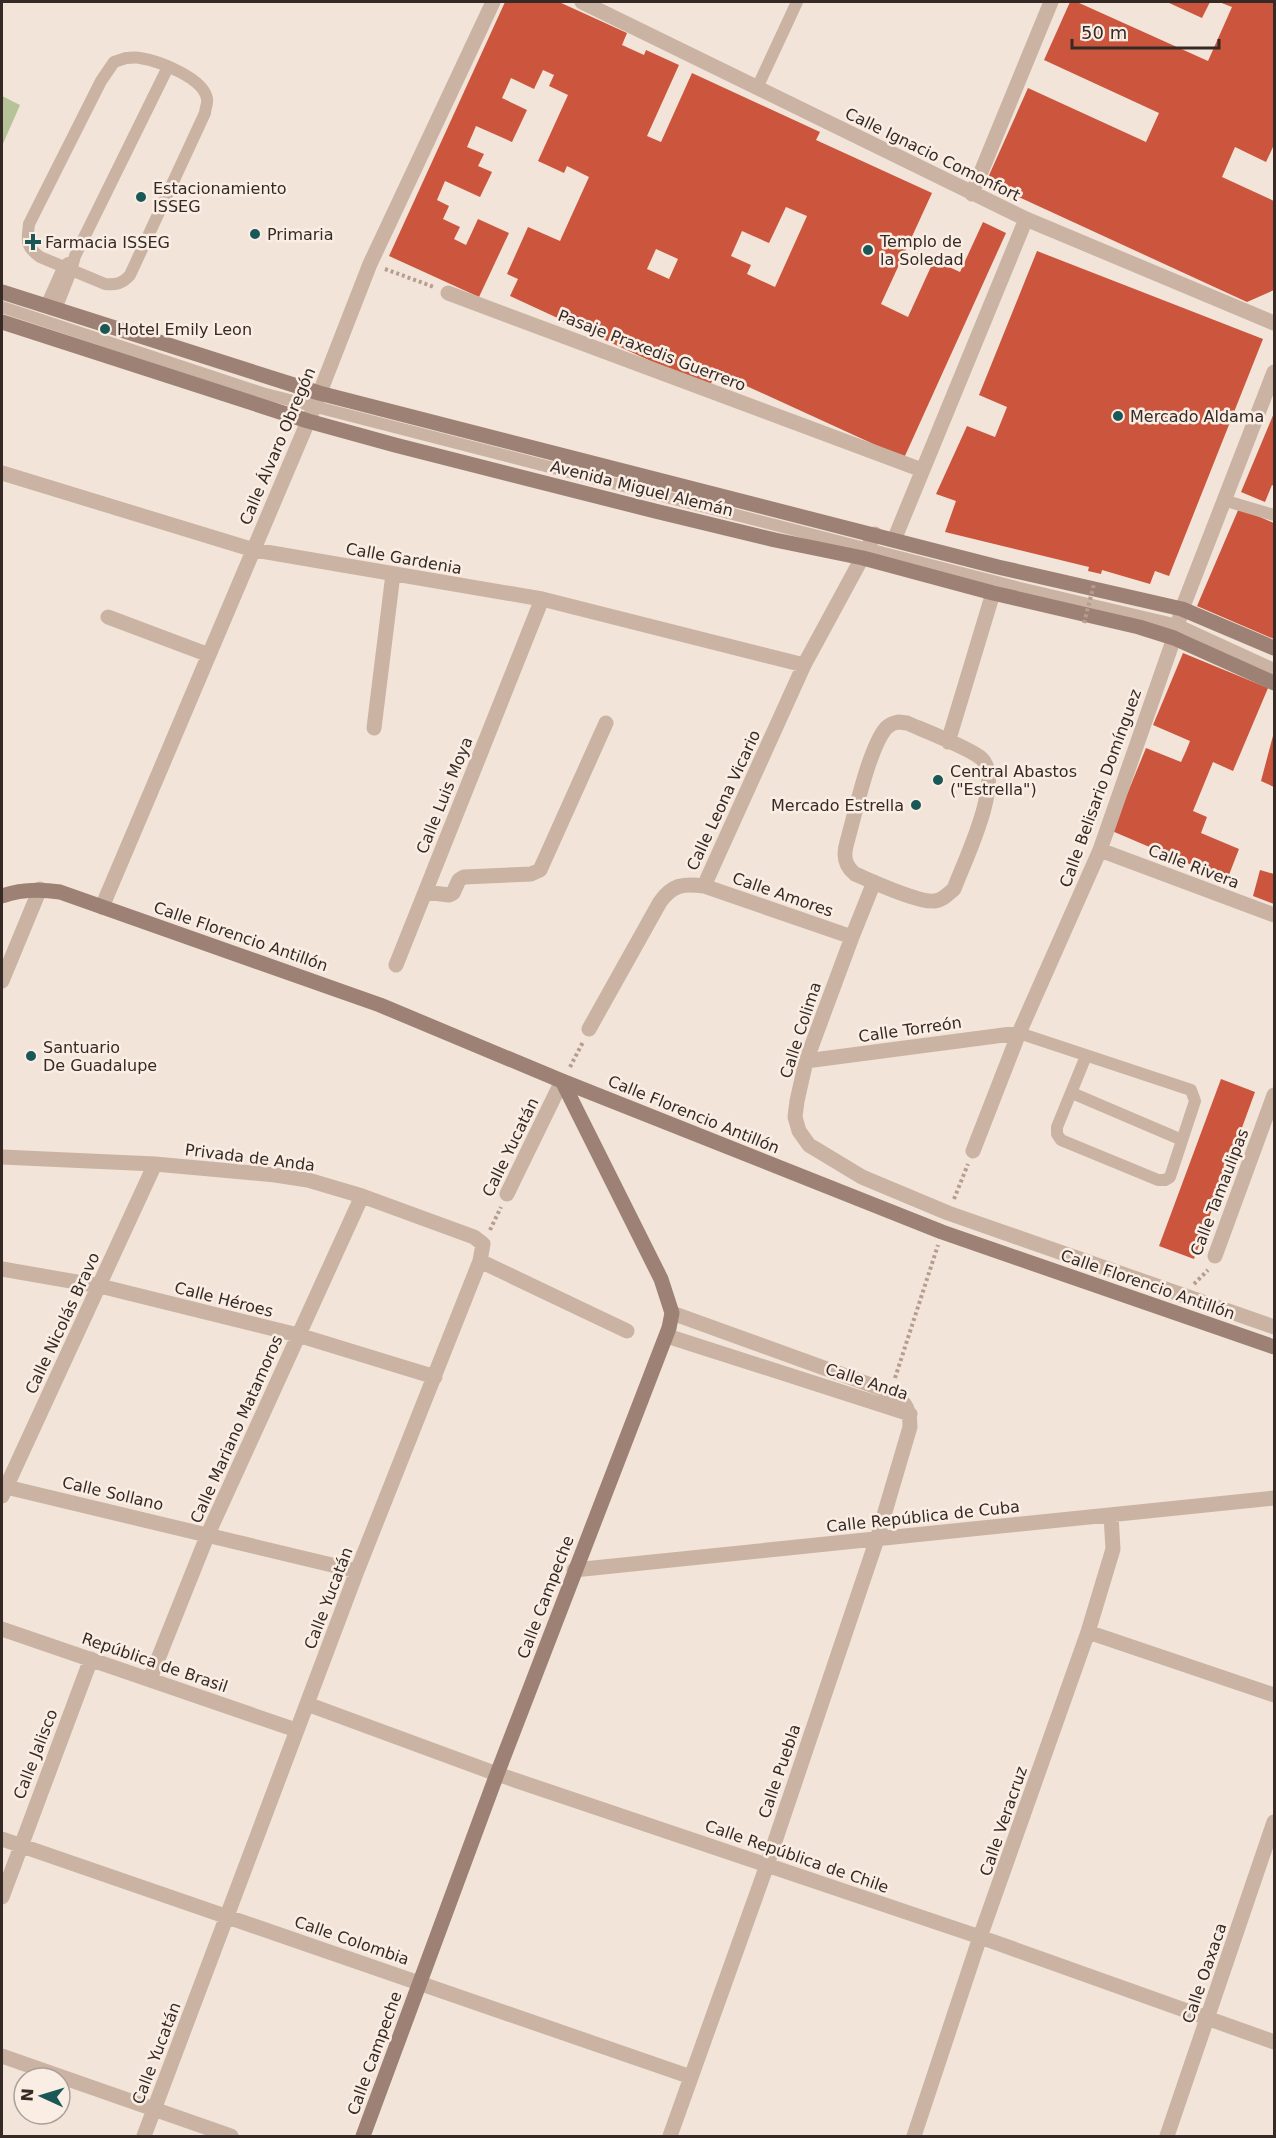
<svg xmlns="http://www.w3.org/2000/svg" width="1276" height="2138" font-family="'DejaVu Sans',sans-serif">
<rect width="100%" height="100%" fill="#f2e4d8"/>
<path fill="#b6c297" d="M 2,96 L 20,105 L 2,146 Z"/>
<path fill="#cb563d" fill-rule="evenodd" d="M 505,2 L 559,2 L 627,33 L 622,45 L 644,55 L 646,50 L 679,65 L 647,136 L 661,142 L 692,73 L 820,132 L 816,140 L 932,193 L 881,304 L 908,317 L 934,260 L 960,272 L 983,222 L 1006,233 L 904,458 L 716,372 L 709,388 L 510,296 L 518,279 L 507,274 L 528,227 L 560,241 L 589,177 L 567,166 L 564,173 L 538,161 L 568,95 L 549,86 L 554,75 L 543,70 L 534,89 L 511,78 L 502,98 L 527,110 L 512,142 L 476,126 L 467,147 L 484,154 L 478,166 L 492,172 L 480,197 L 445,181 L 437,200 L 449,206 L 443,219 L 460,227 L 454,239 L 466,245 L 478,219 L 509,233 L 479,297 L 389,256 ZM 786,207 L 807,216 L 775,287 L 747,274 L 751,265 L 731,256 L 742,231 L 769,243 ZM 656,249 L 678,259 L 669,279 L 647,269 Z
M 1070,2 L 1077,2 L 1208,61 L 1232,7 L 1219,2 L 1274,2 L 1274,147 L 1273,147 L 1266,162 L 1235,147 L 1222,177 L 1274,201 L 1274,290 L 1247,302 L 986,182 L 1028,88 L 1146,142 L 1159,113 L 1044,60 Z
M 1167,2 L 1210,2 L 1202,18 Z
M 1037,251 L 1263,339 L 1169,576 L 1155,571 L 1150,584 L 1102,570 L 1101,574 L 1088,571 L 1089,567 L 945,532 L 956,501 L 936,494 L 967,426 L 995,437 L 1007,407 L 979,395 Z
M 1274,413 L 1274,486 L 1272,485 L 1265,502 L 1241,492 Z
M 1239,508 L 1274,523 L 1274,639 L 1197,606 Z
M 1183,653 L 1268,688 L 1233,771 L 1213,762 L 1193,811 L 1207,817 L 1201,833 L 1239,849 L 1227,880 L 1112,831 L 1146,748 L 1181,762 L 1186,751 L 1190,741 L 1153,725 Z
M 1274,732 L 1274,787 L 1261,781 Z
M 1260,870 L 1274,874 L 1274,904 L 1253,896 Z
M 1221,1079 L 1255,1092 L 1194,1259 L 1159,1246 Z"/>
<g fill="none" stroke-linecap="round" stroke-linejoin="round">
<path stroke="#b69d8e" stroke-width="4" stroke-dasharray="3 3" stroke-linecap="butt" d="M 385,269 L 434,287
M 570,1067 L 583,1042
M 954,1199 L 968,1164
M 490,1230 L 501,1207
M 1194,1284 L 1208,1270
M 895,1378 L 938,1245"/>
<path stroke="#cab3a3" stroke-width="12" d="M 126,58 C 130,58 136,57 140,58 C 159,61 204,78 207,99 C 208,103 205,109 205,113 L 130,275 C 122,284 116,285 105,284 L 40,257 C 25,246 27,241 29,224 L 101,81 L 114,62 Z
M 757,88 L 797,2
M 46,306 L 63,268 L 68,263
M 2,307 L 262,393 L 1020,588 L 1178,625 L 1274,669
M 56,309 L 71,271 L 75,256 L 168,67
M 1223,500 L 1274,515
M 1019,1033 L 1191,1090 L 1195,1101 L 1170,1177 L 1165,1180 L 1158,1180 L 1061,1140 L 1057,1134 L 1057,1127 L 1086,1056
M 1072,1093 L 1182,1140"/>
<path stroke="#cab3a3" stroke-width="15" d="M 582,2 L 1026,219 L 1274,323
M 972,194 L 1051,2
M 448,293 L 922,470
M 2,473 L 254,550 L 542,599 L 804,665
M 894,540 L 1026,219
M 108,617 L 209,655
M 898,722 L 907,723 C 923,730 972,749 982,759 C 1004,781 964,862 954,889 C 948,894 943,900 935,901 C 918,903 872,881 855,874 C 844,865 843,855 847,842 C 855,814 869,748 886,728 C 890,724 893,723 898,722 Z
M 374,728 L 393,574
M 948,742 L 993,593
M 1100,850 L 1274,915
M 874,882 L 852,937 L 806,1061 L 797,1101 L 795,1117 L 799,1131 L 809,1145 L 862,1177 L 948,1213 L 1274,1327
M 704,886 L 804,665 L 875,534
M 425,892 L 449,895 L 453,893 L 459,880 L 464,877 L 531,874 L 540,870 L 606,723
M 102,907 L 315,405 L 370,264 L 493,2
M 396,965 L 542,599
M 2,981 L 40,889
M 589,1029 L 660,902 C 672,885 683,883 704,886 L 852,937
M 806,1061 L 1019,1033
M 973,1151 L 1019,1033 L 1100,850 L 1174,638 L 1182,609 L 1274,372
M 2,1157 L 155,1164 L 275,1175 L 308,1180 L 362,1196 L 474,1237 L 483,1244 L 480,1261 L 357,1571 L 144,2136
M 507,1194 L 562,1081
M 1215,1256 L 1274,1095
M 480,1261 L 627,1331
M 2,1269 L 100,1286 L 298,1335 L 435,1377
M 667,1336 L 910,1414
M 2,1486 L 357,1571
M 2,1496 L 155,1164
M 574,1570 L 1274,1498
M 2,1629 L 296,1730
M 1088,1632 L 1274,1695
M 150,1679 L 208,1534 L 362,1196
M 307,1704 L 497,1774 L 980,1937 L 1274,2042
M 2,1839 L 691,2077
M 2,1897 L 91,1659
M 2,2056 L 231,2136
M 670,2136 L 767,1865 L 877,1539 L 910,1427 C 910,1403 902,1400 882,1389 L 672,1313
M 914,2136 L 980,1937 L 1088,1632 L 1113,1549 L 1111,1515
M 1167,2136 L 1274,1822"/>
<path stroke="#9e8175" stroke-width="15" d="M 2,292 L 319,393 L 998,567 L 1182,609 L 1274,648
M 2,322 L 308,421 L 395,445 L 655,511 L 775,540 L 863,558 L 993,593 L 1139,627 L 1174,638 L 1274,683
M 2,896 C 21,889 40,889 60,892 L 380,1005 L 562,1081 L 942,1232 L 1274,1347
M 363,2136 L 497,1774 L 669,1328 L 672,1313 L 661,1279 L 562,1081"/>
<path stroke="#b69d8e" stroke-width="4" stroke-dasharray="3 3" stroke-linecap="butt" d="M 1084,623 L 1094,584"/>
</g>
<g fill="#1a5858" stroke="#faeee4" stroke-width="2">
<circle cx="141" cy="197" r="6"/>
<circle cx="255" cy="234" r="6"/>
<path d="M30 233h6v6h6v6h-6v6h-6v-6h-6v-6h6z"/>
<circle cx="868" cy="250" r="6"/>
<circle cx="105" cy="329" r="6"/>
<circle cx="1118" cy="416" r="6"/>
<circle cx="938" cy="780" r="6"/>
<circle cx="916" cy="805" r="6"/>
<circle cx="31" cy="1056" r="6"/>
</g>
<g text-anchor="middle" stroke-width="5" stroke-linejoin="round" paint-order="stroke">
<g font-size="16" fill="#352a26" stroke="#faeee4">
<text transform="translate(933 154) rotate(26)" y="6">Calle Ignacio Comonfort</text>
<text transform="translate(652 350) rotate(21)" y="6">Pasaje Praxedis Guerrero</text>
<text transform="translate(277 446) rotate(-67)" y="6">Calle Álvaro Obregón</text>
<text transform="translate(642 488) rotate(14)" y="6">Avenida Miguel Alemán</text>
<text transform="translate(404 558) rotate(10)" y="6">Calle Gardenia</text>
<text transform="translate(1100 788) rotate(-70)" y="6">Calle Belisario Domínguez</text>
<text transform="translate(444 795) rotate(-68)" y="6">Calle Luis Moya</text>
<text transform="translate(723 800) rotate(-65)" y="6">Calle Leona Vicario</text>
<text transform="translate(1194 866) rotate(21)" y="6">Calle Rivera</text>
<text transform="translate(783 894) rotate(19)" y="6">Calle Amores</text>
<text transform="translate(241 936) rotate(19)" y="6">Calle Florencio Antillón</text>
<text transform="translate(910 1029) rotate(-8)" y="6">Calle Torreón</text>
<text transform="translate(800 1030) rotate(-72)" y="6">Calle Colima</text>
<text transform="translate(694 1114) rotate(22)" y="6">Calle Florencio Antillón</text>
<text transform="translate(510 1147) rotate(-64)" y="6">Calle Yucatán</text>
<text transform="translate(250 1157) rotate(7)" y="6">Privada de Anda</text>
<text transform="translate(1219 1192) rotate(-69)" y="6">Calle Tamaulipas</text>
<text transform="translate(1148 1284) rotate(19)" y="6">Calle Florencio Antillón</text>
<text transform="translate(224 1299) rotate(14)" y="6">Calle Héroes</text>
<text transform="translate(62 1323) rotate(-65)" y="6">Calle Nicolás Bravo</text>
<text transform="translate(867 1381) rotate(18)" y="6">Calle Anda</text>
<text transform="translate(236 1429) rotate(-66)" y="6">Calle Mariano Matamoros</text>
<text transform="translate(113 1493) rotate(13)" y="6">Calle Sollano</text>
<text transform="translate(923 1516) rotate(-6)" y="6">Calle República de Cuba</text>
<text transform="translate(545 1597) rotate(-69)" y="6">Calle Campeche</text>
<text transform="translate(328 1598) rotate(-69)" y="6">Calle Yucatán</text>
<text transform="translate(155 1662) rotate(19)" y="6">República de Brasil</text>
<text transform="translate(35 1754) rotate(-69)" y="6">Calle Jalisco</text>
<text transform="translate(779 1771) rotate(-71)" y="6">Calle Puebla</text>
<text transform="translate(1003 1821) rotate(-71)" y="6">Calle Veracruz</text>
<text transform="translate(797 1856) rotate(19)" y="6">Calle República de Chile</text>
<text transform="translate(352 1940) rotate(19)" y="6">Calle Colombia</text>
<text transform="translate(1204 1973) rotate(-71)" y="6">Calle Oaxaca</text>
<text transform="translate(156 2053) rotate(-69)" y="6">Calle Yucatán</text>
<text transform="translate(374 2053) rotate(-70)" y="6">Calle Campeche</text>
</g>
<g font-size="16" fill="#352a26" stroke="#faeee4" text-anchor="start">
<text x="153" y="194">Estacionamiento<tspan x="153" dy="18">ISSEG</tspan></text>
<text x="267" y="240">Primaria</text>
<text x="880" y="247">Templo de<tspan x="880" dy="18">la Soledad</tspan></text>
<text x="45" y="248">Farmacia ISSEG</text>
<text x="117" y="335">Hotel Emily Leon</text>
<text x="1130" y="422">Mercado Aldama</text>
<text x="950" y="777">Central Abastos<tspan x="950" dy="18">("Estrella")</tspan></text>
<text x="904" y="811" text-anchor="end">Mercado Estrella</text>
<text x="43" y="1053">Santuario<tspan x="43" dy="18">De Guadalupe</tspan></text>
</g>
</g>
<rect width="1276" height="2138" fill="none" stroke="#352a26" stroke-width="6"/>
<g transform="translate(42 2096) rotate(274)"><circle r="28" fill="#faeee4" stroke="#aba098" stroke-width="1.5"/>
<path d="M0-4.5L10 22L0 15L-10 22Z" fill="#1a5858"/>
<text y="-9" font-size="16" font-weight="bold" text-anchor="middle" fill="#352a26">N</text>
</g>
<path d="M1072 39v9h147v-9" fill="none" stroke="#352a26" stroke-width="3"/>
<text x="1081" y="39" font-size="18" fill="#352a26" stroke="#faeee4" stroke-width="4.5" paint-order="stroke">50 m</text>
</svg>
